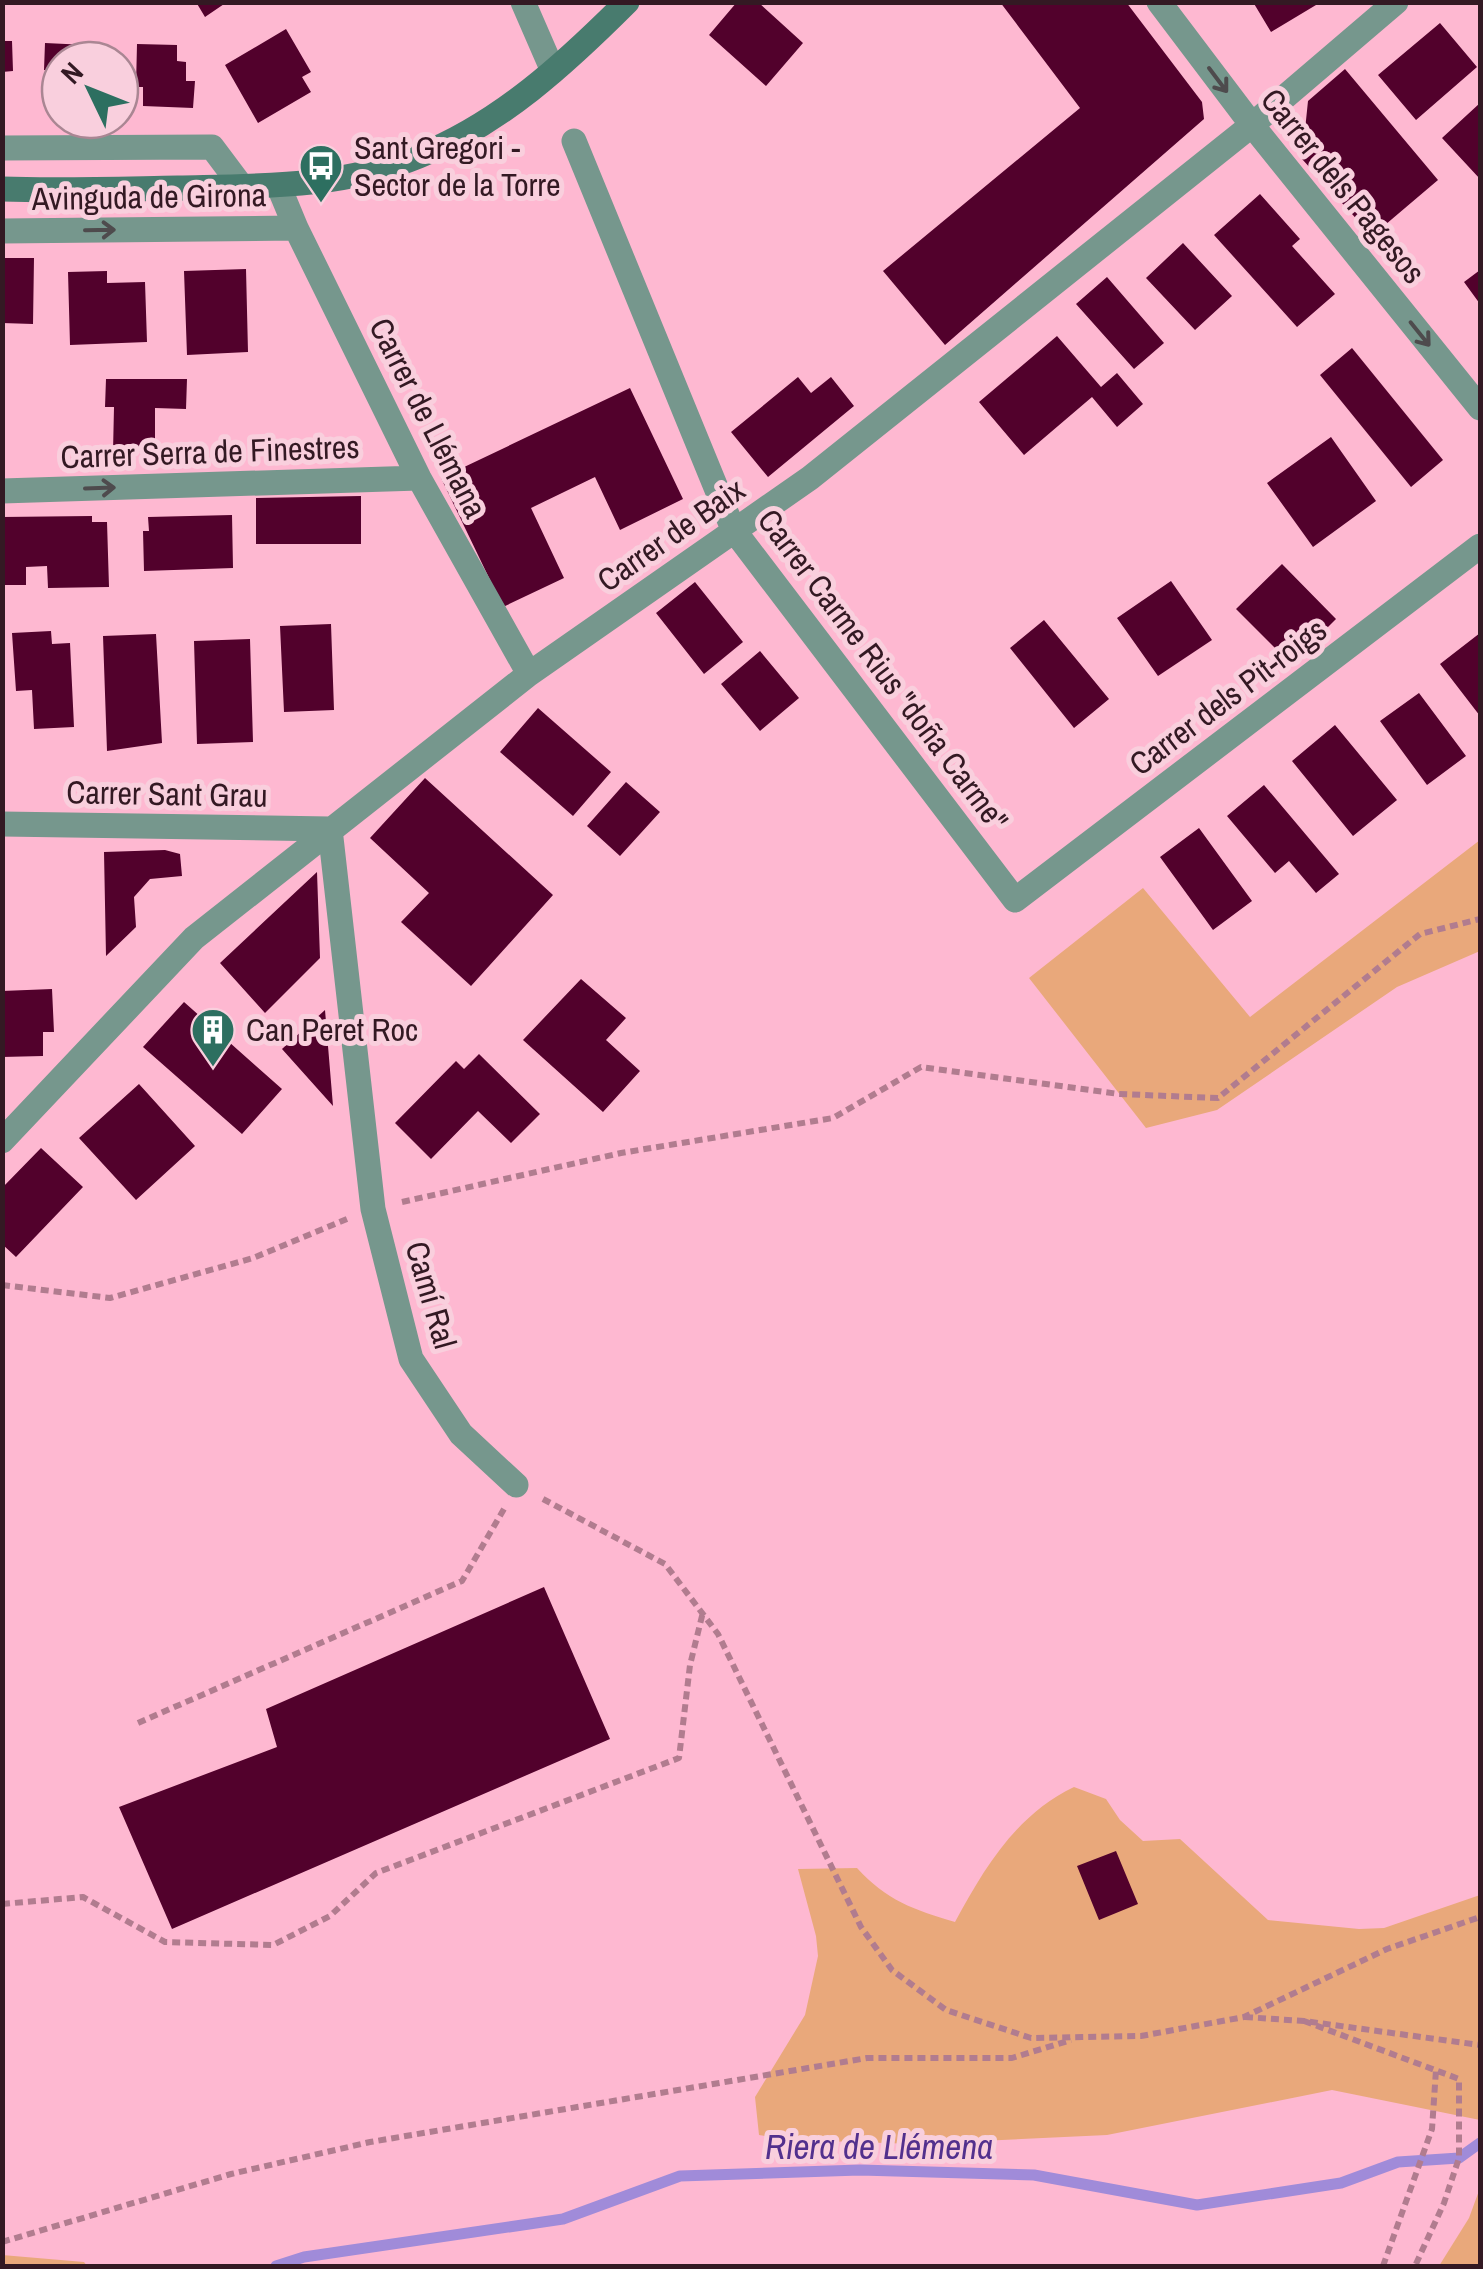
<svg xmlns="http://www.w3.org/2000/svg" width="1483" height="2269" font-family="'Archivo Narrow',sans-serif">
<rect width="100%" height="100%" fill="#feb8d1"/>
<path fill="#e9a87b" d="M 1480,840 L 1480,951 L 1397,987 L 1217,1110 L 1146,1128 L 1029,978 L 1143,888 L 1250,1017 Z
M 1074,1787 L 1106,1799 L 1120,1820 L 1143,1841 L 1180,1839 L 1268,1920 L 1359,1929 L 1384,1928 L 1480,1895 L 1480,2120 L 1332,2090 L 1107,2135 L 915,2144 L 794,2140 L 759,2135 L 755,2097 L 805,2015 L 818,1956 L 816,1936 L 798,1869 L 857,1868 C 886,1900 914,1910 955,1922 C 985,1867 1016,1815 1074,1787 Z
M 1480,2188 L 1480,2266 L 1439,2266 L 1469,2218 Z
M 2,2255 L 84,2262 L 87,2266 L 3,2266 Z"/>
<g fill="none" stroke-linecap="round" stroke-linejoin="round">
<path stroke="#a08bd9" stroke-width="11" d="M 276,2266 L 304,2257 L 563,2219 L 680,2176 L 860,2170 L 1034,2175 L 1197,2205 L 1341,2183 L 1398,2162 L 1459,2158 L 1480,2143"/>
</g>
<path fill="#52012c" d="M 196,2 L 227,2 L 205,17 Z
M 737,2 L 758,2 L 803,43 L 766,86 L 709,35 Z
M 1000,2 L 1126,2 L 1202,102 L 1204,119 L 945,345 L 883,271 L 1080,108 Z
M 1253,2 L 1321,2 L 1271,32 Z
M 1440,23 L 1477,67 L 1416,120 L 1378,75 Z
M 286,29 L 311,72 L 302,77 L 311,92 L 258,123 L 225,65 Z
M 2,41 L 12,41 L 13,71 L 2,72 Z
M 45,43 L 108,46 L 107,60 L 60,60 L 60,91 L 54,90 L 55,71 L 44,70 Z
M 137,44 L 177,45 L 177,61 L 186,62 L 186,81 L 195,81 L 193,108 L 143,106 L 143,87 L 136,87 Z
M 1345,69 L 1438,180 L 1372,236 L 1302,159 L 1308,101 Z
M 1480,103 L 1480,179 L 1442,138 Z
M 1260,194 L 1300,239 L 1292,246 L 1335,294 L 1297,327 L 1214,235 Z
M 1183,243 L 1232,296 L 1195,330 L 1146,278 Z
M 2,258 L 34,258 L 33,324 L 2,323 Z
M 246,269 L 248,352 L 187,355 L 184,271 Z
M 1480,270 L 1480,304 L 1464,282 Z
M 107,271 L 107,283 L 145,282 L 147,342 L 70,345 L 68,272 Z
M 1107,277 L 1164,343 L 1134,369 L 1076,304 Z
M 1057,336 L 1101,387 L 1117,373 L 1143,404 L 1117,427 L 1092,397 L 1024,455 L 979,402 Z
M 1352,348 L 1443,460 L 1411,487 L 1320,375 Z
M 798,377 L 811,393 L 831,377 L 854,406 L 768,477 L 731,432 Z
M 106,379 L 187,379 L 186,409 L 155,408 L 155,452 L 113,452 L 114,407 L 105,407 Z
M 630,388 L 683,499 L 620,530 L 595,477 L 531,508 L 564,578 L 503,607 L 441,478 Z
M 1331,437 L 1376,501 L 1313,547 L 1267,483 Z
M 361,496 L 361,544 L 256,544 L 256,498 Z
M 232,515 L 233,568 L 144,571 L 143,531 L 149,531 L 148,517 Z
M 92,516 L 92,522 L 107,522 L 109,587 L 48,588 L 47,566 L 26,567 L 26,585 L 2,585 L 2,517 Z
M 1282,564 L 1336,619 L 1291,664 L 1236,609 Z
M 1171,581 L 1212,640 L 1158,676 L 1117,618 Z
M 695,582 L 743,642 L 704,674 L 656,613 Z
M 1044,620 L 1109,699 L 1074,728 L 1010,648 Z
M 331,624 L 334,710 L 284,712 L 280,626 Z
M 51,631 L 52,644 L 70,643 L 74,727 L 34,729 L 32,690 L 16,691 L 12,633 Z
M 1480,633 L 1480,716 L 1440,664 Z
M 156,634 L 162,743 L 107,751 L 103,636 Z
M 250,639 L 253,742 L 197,744 L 194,641 Z
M 760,651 L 799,698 L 760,731 L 721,684 Z
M 1419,693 L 1466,756 L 1427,785 L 1380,721 Z
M 538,708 L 611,772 L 573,816 L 500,752 Z
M 1335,725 L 1397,800 L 1353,836 L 1292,761 Z
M 425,778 L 553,895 L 471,986 L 401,922 L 429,893 L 370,838 Z
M 626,782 L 660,812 L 620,856 L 587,826 Z
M 1264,785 L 1339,874 L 1316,893 L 1289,861 L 1275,873 L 1227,816 Z
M 1199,828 L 1252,901 L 1213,930 L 1160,857 Z
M 165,850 L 180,854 L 182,876 L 150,879 L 134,897 L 136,927 L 106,956 L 104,852 Z
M 317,872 L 320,958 L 265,1013 L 220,963 Z
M 581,979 L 626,1018 L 606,1040 L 640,1071 L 603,1112 L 523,1040 Z
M 52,989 L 54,1032 L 43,1032 L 43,1056 L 2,1057 L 2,991 Z
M 184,1002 L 282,1089 L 242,1134 L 143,1047 Z
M 325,1010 L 333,1106 L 282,1049 Z
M 479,1054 L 540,1114 L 511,1143 L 478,1111 L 431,1159 L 395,1123 L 456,1061 L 464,1069 Z
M 139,1084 L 195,1146 L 136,1200 L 79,1138 Z
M 41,1148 L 83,1187 L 16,1257 L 2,1244 L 2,1188 Z
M 544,1587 L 610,1739 L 172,1929 L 119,1807 L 277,1747 L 266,1709 Z
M 1116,1851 L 1138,1904 L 1099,1920 L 1077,1866 Z"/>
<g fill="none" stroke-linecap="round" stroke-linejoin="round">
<path stroke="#b17c8f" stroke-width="6" stroke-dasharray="8 5" stroke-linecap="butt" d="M 402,1202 L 621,1153 L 833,1118 L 921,1067 L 1119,1094 L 1218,1098 L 1420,934 L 1480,919
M 2,1285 L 110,1298 L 253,1258 L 347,1219
M 543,1499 L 665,1564 L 718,1634 L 861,1927 L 892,1970 L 946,2010 L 1031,2038 L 1082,2037 L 1141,2036 L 1244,2017 L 1387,1949 L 1480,1917
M 138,1723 L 462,1581 L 504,1509
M 2,1904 L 83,1897 L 165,1942 L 273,1945 L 330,1916 L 376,1873 L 679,1758 L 690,1665 L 703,1612
M 1245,2017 L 1304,2021 L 1480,2045
M 1304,2021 L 1459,2079 L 1459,2158 L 1444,2203 L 1415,2266
M 2,2242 L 231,2174 L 370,2142 L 867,2058 L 1012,2058 L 1071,2040
M 1383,2266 L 1432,2129 L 1436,2070"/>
<path stroke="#76978d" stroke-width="25" d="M 523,2 L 553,71
M 1159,2 L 1252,125 L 1480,408
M 574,141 L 733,529 L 1015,900 L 1480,546
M 2,148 L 212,147 L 242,187
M 279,187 L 296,228 L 419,478 L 529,674
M 2,231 L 296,228
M 2,491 L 419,478
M 2,824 L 330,829 L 373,1209 L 411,1359 L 461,1434 L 516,1485
M 2,1141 L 194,938 L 529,674 L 810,478 L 1252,125 L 1396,2"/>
<path stroke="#487b6e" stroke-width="25" d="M 2,189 C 61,191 120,189 178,188 C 261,186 341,188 419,156 C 500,124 566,63 627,2"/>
</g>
<defs><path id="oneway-shaft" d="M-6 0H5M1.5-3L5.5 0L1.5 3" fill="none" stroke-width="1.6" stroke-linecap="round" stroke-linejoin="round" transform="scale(2.5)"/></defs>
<g stroke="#4e4b4d">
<use href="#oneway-shaft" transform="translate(1218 80) rotate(53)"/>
<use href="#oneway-shaft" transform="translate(100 230) rotate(-1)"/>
<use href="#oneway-shaft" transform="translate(1420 334) rotate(51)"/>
<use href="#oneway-shaft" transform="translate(100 488) rotate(-2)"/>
</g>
<defs>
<symbol id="bus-pin" viewBox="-11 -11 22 30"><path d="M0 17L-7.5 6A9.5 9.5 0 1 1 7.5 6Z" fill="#2d6f60" stroke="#f9cfdd"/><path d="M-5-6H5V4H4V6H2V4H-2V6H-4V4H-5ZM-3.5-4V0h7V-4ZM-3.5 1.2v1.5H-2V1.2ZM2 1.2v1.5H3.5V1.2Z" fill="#fff"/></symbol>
<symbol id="building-pin" viewBox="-11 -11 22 30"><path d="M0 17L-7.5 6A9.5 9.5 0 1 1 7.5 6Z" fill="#2d6f60" stroke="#f9cfdd"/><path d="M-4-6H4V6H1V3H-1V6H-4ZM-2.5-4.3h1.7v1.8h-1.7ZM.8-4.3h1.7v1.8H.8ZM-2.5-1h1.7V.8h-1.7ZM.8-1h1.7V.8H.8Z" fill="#fff"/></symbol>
</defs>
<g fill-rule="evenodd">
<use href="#bus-pin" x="296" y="141" width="50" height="68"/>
<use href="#building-pin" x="188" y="1005" width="50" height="68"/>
</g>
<g text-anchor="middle" stroke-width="10" stroke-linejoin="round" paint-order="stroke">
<g font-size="32" fill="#331923" stroke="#f9cfdd" text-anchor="start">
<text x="354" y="159">Sant Gregori -<tspan x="354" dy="37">Sector de la Torre</tspan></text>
<text x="246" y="1041">Can Peret Roc</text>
</g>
<g font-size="32" fill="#331923" stroke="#f9cfdd">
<text transform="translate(1343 186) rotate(51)" y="11">Carrer dels Pagesos</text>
<text transform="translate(149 197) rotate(-1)" y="11">Avinguda de Girona</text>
<text transform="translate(428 418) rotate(63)" y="11">Carrer de Llémana</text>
<text transform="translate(210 452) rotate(-2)" y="11">Carrer Serra de Finestres</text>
<text transform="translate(671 535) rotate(-35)" y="11">Carrer de Baix</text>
<text transform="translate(883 670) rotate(53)" y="11">Carrer Carme Rius "doña Carme"</text>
<text transform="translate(1228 697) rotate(-37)" y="11">Carrer dels Pit-roigs</text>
<text transform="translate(167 794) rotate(1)" y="11">Carrer Sant Grau</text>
<text transform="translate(431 1295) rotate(74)" y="11">Camí Ral</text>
</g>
<g font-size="35" font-style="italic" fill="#52308d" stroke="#f9cfdd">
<text x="879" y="2159">Riera de Llémena</text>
</g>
</g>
<rect width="1483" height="2269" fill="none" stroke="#331923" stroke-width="10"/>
<g transform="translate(90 90) rotate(313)"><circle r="48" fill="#f9cfdd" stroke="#aa8693" stroke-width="2.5"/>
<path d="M0-8L18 38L0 25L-18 38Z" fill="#2d6f60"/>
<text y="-15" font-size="28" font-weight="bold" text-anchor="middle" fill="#331923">N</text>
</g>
</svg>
